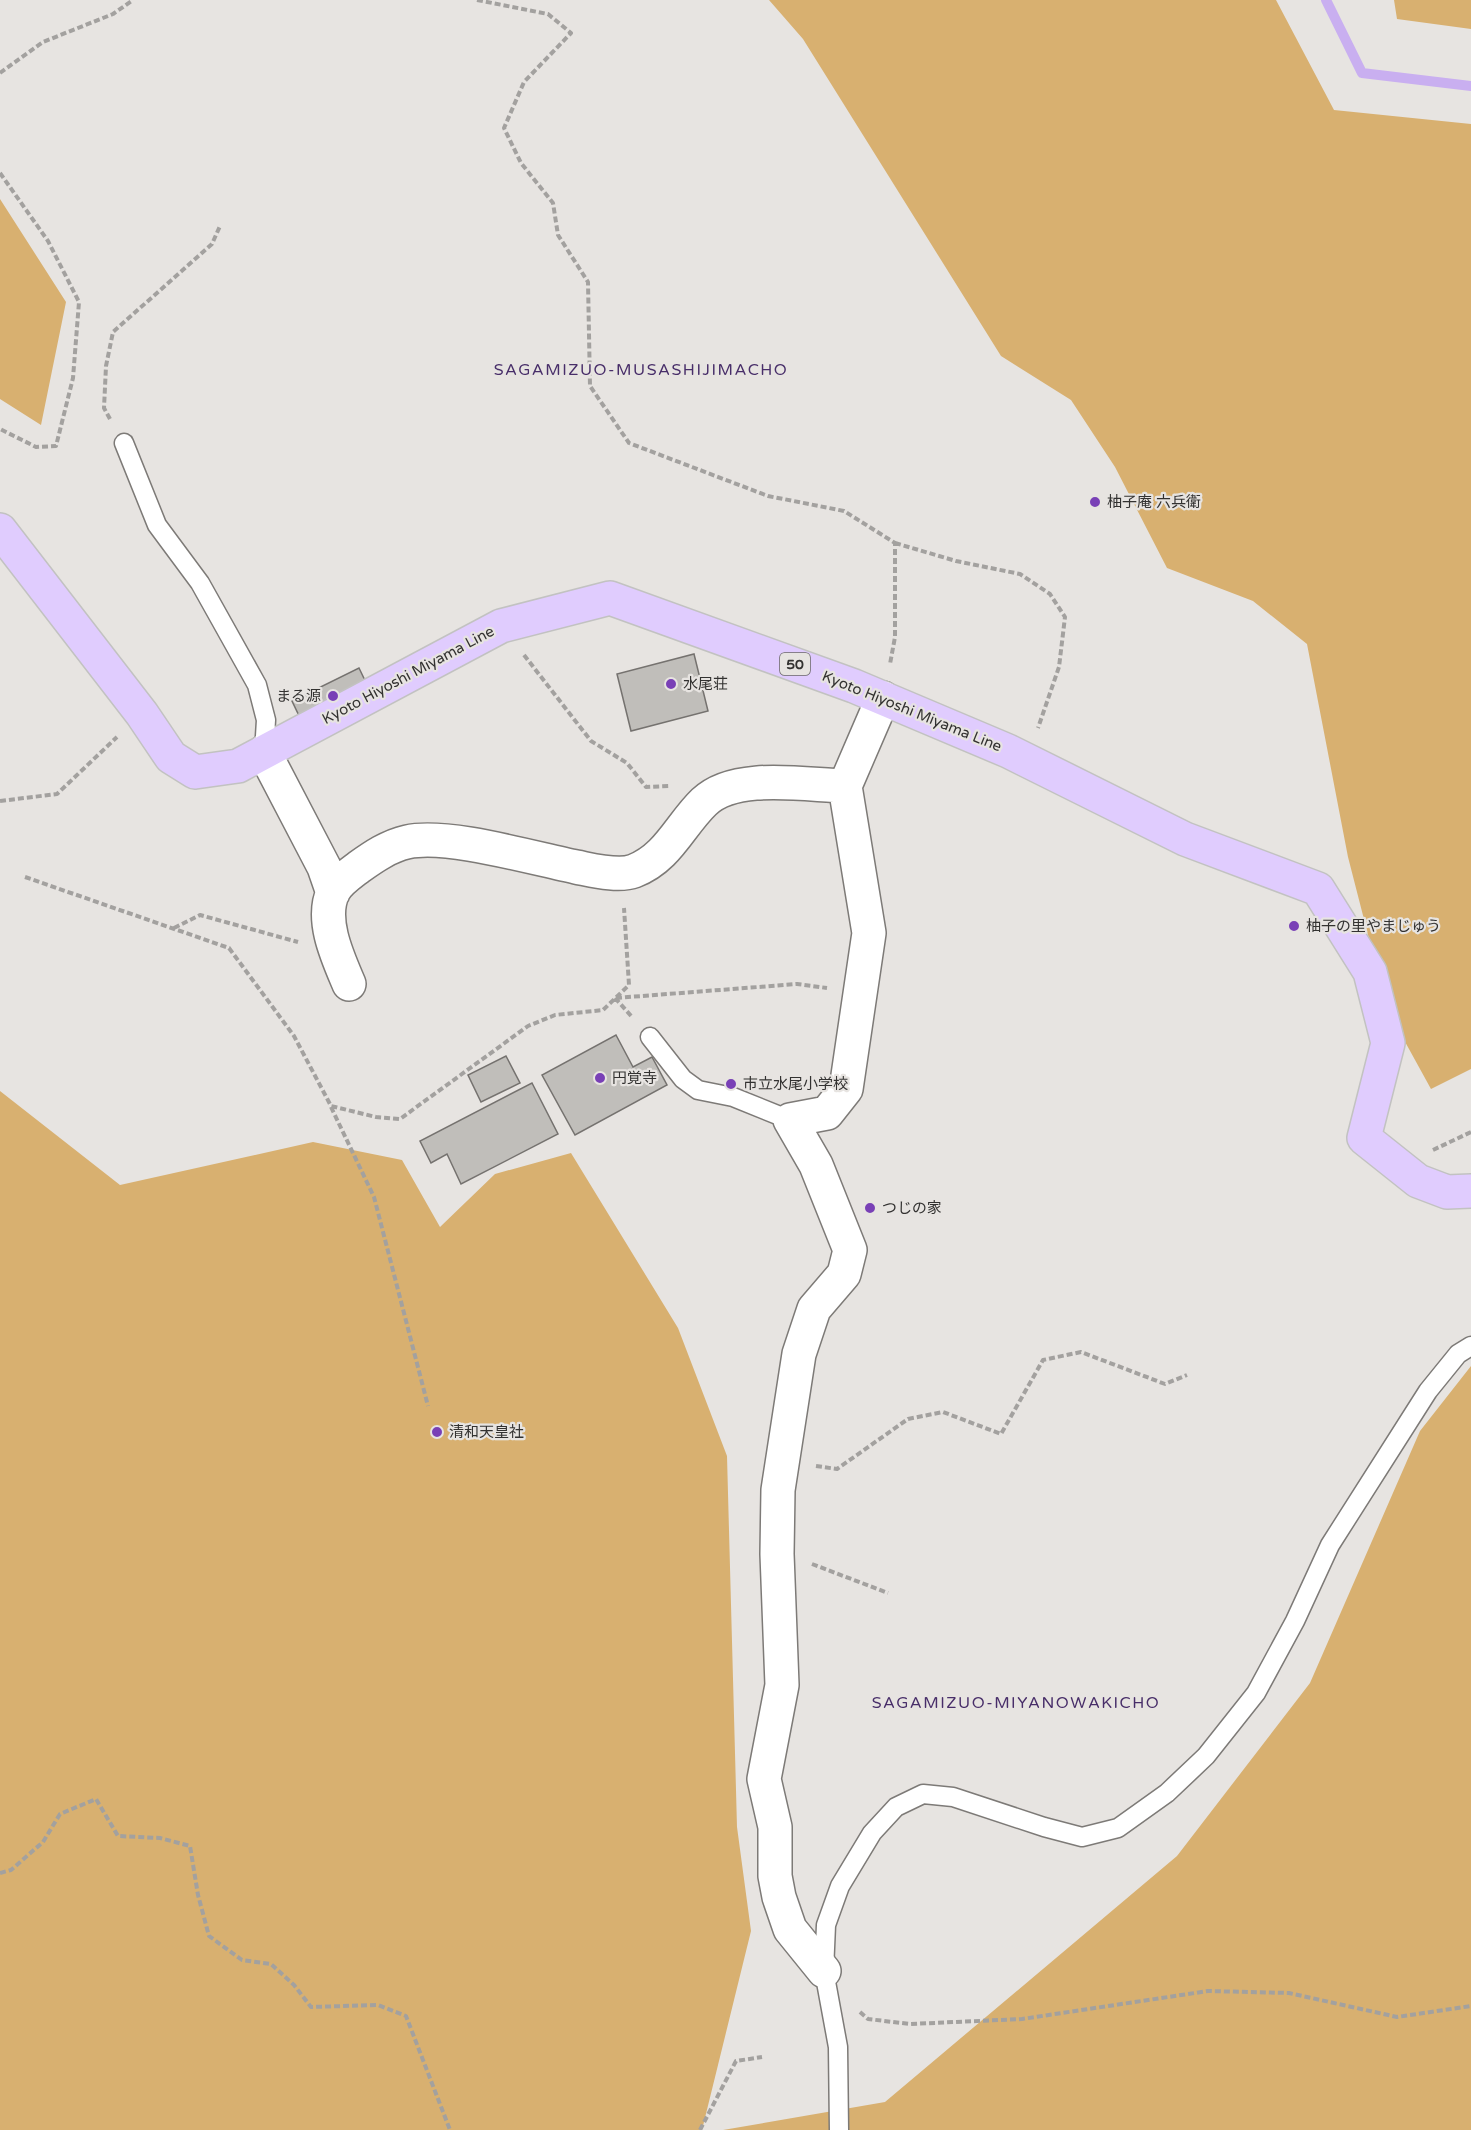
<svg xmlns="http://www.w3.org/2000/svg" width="1471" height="2130" font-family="'Varela Round','Noto Sans JP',sans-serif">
<rect width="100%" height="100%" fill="#e7e4e1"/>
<path fill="#d8b070" d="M 769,0 L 1276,0 L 1334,110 L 1471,124 L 1471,1069 L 1431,1089 L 1387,1009 L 1348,857 L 1307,644 L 1253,601 L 1167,568 L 1115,467 L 1071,400 L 1001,356 L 803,39 Z
M 1394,0 L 1471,0 L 1471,29 L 1397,19 Z
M 0,199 L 66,302 L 41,425 L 0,399 Z
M 0,1091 L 120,1185 L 313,1142 L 402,1160 L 440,1227 L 495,1174 L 571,1153 L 678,1328 L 727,1456 L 737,1827 L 751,1931 L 702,2130 L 0,2130 Z
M 1471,1366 L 1471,2130 L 723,2130 L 885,2102 L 1177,1856 L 1310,1683 L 1420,1431 Z"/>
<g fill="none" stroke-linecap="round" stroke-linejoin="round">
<path stroke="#c9aff0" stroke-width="10" d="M 1326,0 L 1362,73 L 1471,86"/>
</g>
<path fill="#c0beba" stroke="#75726f" stroke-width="1.5" d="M 694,654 L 708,711 L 631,731 L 617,674 Z
M 359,668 L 370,691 L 303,724 L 292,701 Z
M 616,1035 L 633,1067 L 652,1057 L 667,1085 L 575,1135 L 542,1075 Z
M 506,1056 L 520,1083 L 481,1102 L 468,1075 Z
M 532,1083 L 558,1134 L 461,1184 L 447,1154 L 431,1163 L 420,1141 Z"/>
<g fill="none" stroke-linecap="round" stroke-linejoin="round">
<defs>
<path id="service" d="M 124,443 L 157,525 L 200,583 L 257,685 L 266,720 L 264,752
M 650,1037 L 683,1079 L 698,1090 L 733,1097 L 790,1120
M 839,2130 L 838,2047 L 824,1971 L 826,1925 L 840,1886 L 872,1833 L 896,1807 L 923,1794 L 953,1797 L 1044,1827 L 1082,1837 L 1118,1828 L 1167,1793 L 1206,1756 L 1256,1693 L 1295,1621 L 1330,1545 L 1428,1391 L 1458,1354 L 1471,1346"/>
<path id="minor" d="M 264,752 L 324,867 L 333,893
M 349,984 C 338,958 320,920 333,892 C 338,882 350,874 359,867 C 373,857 389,846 407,842 C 447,833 532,858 576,867 C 592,870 618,877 634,871 C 668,858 680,825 704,802 C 735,772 805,785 845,786
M 824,1971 L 790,1929 L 779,1897 L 775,1876 L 775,1827 L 764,1779 L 782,1685 L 777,1554 L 778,1490 L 799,1354 L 814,1309 L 844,1274 L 850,1250 L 816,1165 L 790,1120 L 827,1113 L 846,1089 L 869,933 L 845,786 L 883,698"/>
<path id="primary" d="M 0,530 L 142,714 L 171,757 L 195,772 L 238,766 L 501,626 L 610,598 L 854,686 L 1008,751 L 1185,839 L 1318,889 L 1370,972 L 1388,1043 L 1364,1138 L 1418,1181 L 1447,1192 L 1471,1191"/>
</defs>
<use href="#service" stroke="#7d7a77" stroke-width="21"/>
<use href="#minor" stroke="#7d7a77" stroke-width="36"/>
<use href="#primary" stroke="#c2c2c1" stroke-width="36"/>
<path stroke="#a3a19f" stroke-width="4" stroke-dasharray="6 3" stroke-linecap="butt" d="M 477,0 L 548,14 L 571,33 L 524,82 L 504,128 L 521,163 L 553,203 L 558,235 L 588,282 L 590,386 L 629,443 L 768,496 L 844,511 L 895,543 L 895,637 L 890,664
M 0,73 L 43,42 L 113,14 L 133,0
M 0,173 L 48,241 L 79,302 L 73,378 L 56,446 L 36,447 L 0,429
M 110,419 L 104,408 L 106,366 L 113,332 L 212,244 L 220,226
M 895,543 L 956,561 L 1020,574 L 1050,594 L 1065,617 L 1059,667 L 1038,728
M 524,655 L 591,741 L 627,763 L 646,787 L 670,786
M 0,801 L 57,794 L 117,737
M 25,877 L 229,948 L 294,1036 L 331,1106 L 376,1117 L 400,1119 L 528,1026 L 555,1015 L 603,1010 L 629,985 L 624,908
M 174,928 L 200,915 L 298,942
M 615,998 L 633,1018
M 616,998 L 797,984 L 827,988
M 331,1107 L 374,1197 L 428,1406
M 1433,1150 L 1471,1132
M 816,1466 L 837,1469 L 908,1419 L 943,1412 L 1001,1434 L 1043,1360 L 1081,1352 L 1165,1384 L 1187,1375
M 812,1564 L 888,1593
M 0,1873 L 11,1870 L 43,1842 L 60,1814 L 96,1799 L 118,1836 L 160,1838 L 190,1846 L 198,1895 L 209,1936 L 242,1960 L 271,1964 L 294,1985 L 311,2007 L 378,2005 L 406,2016 L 450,2130
M 860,2012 L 868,2019 L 910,2024 L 1022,2019 L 1208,1991 L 1289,1993 L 1397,2017 L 1471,2006
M 700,2130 L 736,2061 L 762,2057"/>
<use href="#service" stroke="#fff" stroke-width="18"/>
<use href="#minor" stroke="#fff" stroke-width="33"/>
<use href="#primary" stroke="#e0ccfe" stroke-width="33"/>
</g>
<g fill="#7940b6" stroke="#e7e4e1" stroke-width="2">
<circle cx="1095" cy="502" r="6"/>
<circle cx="671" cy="684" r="6"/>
<circle cx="333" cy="696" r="6"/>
<circle cx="1294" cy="926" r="6"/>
<circle cx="600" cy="1078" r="6"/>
<circle cx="731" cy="1084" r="6"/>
<circle cx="870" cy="1208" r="6"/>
<circle cx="437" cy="1432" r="6"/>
</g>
<g text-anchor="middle" stroke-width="4.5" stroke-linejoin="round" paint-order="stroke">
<rect fill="#e7e4e1" stroke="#696766" stroke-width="1.5" x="780" y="653" width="30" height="22" rx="4.5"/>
<g font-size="14" font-weight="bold" fill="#333231">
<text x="795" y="669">50</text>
</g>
<g font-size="15" fill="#333231" stroke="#e7e4e1" text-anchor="start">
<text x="1107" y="507">柚子庵 六兵衛</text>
<text x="683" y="689">水尾荘</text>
<text x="321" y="701" text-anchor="end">まる源</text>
<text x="1306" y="931">柚子の里やまじゅう</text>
<text x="612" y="1083">円覚寺</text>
<text x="743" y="1089">市立水尾小学校</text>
<text x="882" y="1213">つじの家</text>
<text x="449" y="1437">清和天皇社</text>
</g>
<g font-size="15" fill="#333231" stroke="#e7e4e1">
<text transform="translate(408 675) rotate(-28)" y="5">Kyoto Hiyoshi Miyama Line</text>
<text transform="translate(912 711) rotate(22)" y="5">Kyoto Hiyoshi Miyama Line</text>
</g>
<g font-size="16" letter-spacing="1.5" fill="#482e69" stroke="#e7e4e1">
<text x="641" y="375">SAGAMIZUO-MUSASHIJIMACHO</text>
<text x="1016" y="1708">SAGAMIZUO-MIYANOWAKICHO</text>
</g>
</g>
</svg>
